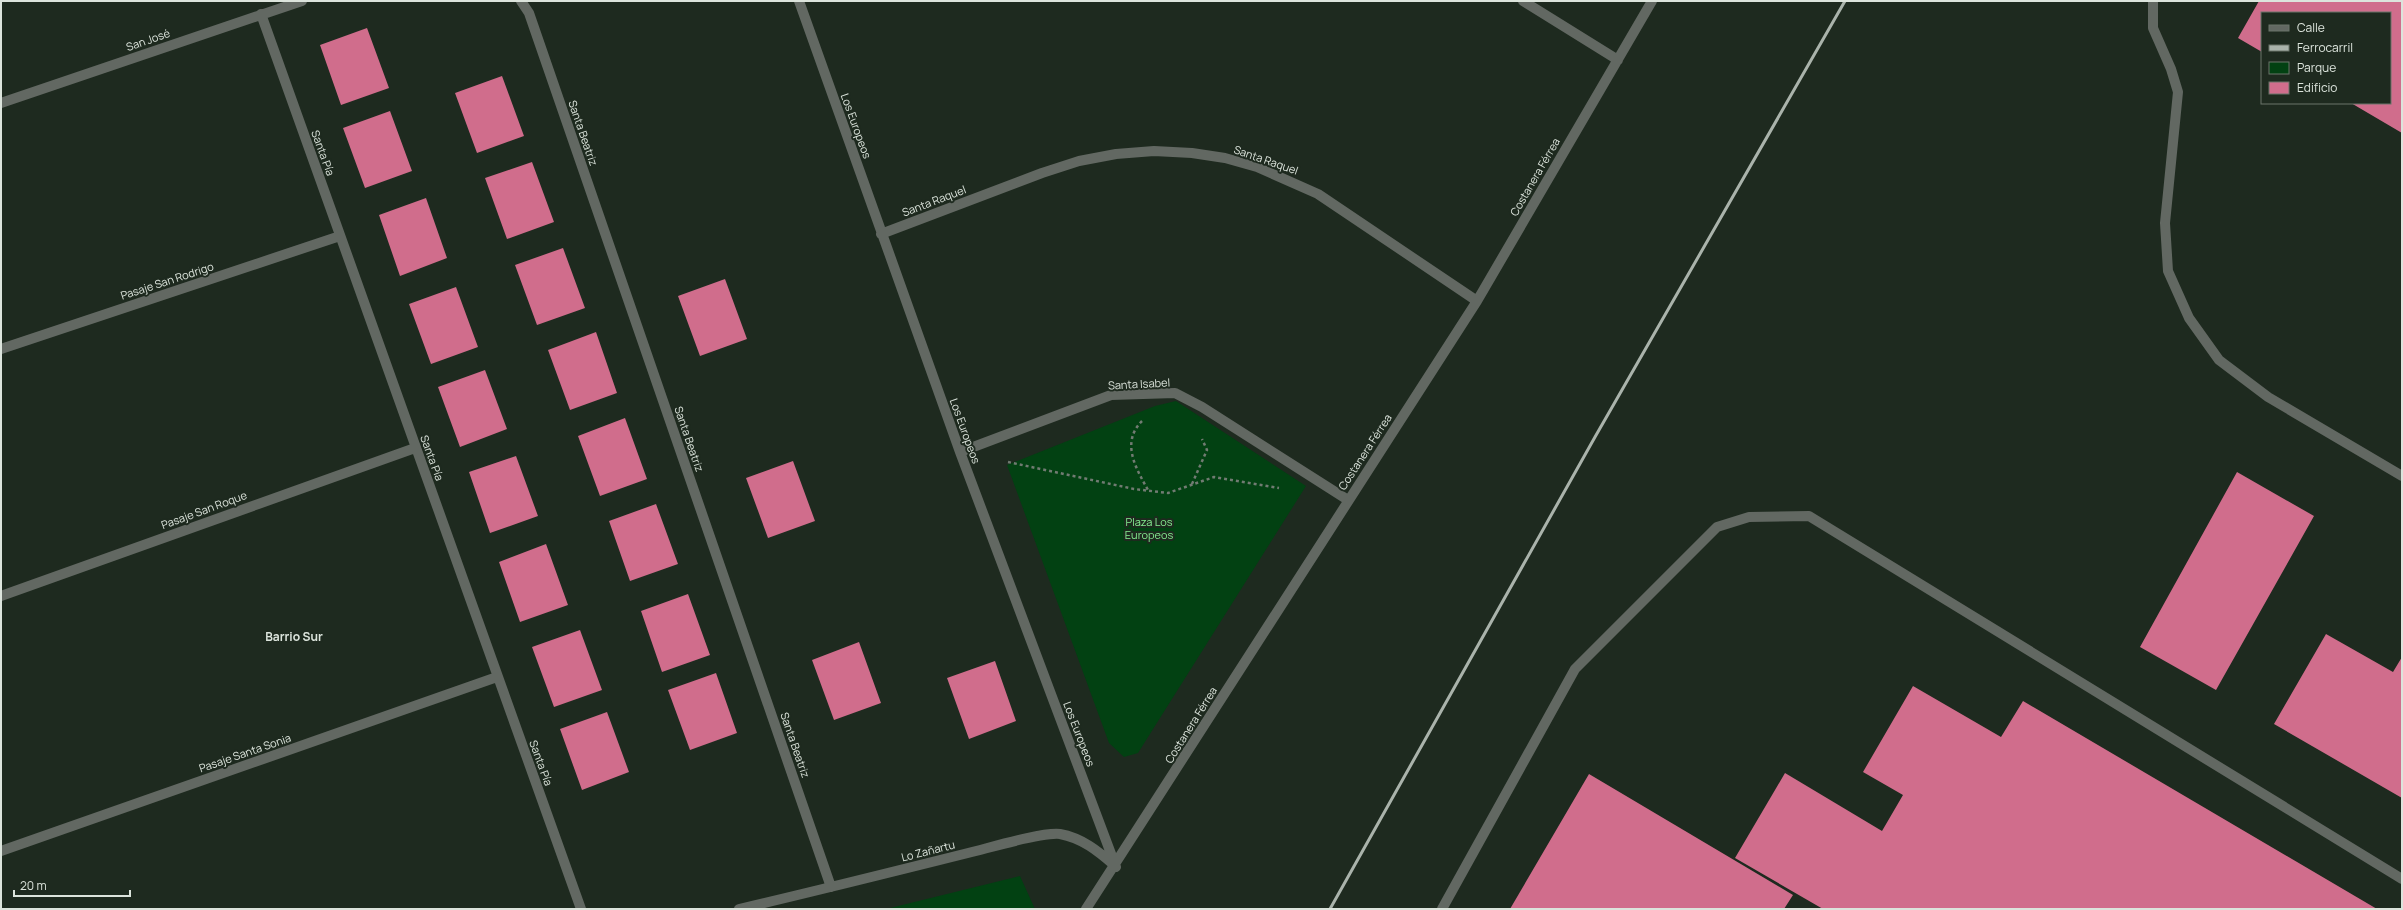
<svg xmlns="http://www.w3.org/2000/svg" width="2403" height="910" font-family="Manrope,sans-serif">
<rect width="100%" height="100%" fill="#1e2a1f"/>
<path fill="#024112" d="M 1176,401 L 1306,486 L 1138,753 L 1124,757 L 1109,743 L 1007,465 L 1155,406 Z
M 1020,876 L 1035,909 L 886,909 Z"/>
<path fill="#d06d8c" d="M 2259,1 L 2402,1 L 2402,133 L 2351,103 L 2390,103 L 2390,13 L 2262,13 L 2262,52 L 2238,38 Z
M 367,28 L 389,88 L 341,105 L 320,45 Z
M 502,76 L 524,136 L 477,153 L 455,93 Z
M 390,111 L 412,171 L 365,188 L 343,128 Z
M 532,162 L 554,222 L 507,239 L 485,178 Z
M 426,198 L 447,258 L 400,276 L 379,215 Z
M 563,248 L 585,308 L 537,325 L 515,265 Z
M 725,279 L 747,339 L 700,356 L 678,296 Z
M 456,287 L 478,347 L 431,364 L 409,304 Z
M 596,332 L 617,393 L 570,410 L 548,350 Z
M 485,370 L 507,429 L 460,447 L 438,387 Z
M 625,418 L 647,479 L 600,496 L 578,436 Z
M 516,456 L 538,516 L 490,533 L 469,472 Z
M 793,461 L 815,521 L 768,538 L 746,478 Z
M 2237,472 L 2314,516 L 2216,690 L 2140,647 Z
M 656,504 L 678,564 L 630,581 L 609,521 Z
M 546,544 L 568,605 L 520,622 L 499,562 Z
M 688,594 L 710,655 L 662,672 L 641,611 Z
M 580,630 L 602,690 L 554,707 L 532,647 Z
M 2326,634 L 2393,672 L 2402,657 L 2402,798 L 2274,724 Z
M 859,642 L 881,703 L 834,720 L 812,660 Z
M 995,661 L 1016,721 L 969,739 L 947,678 Z
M 716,673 L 737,733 L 690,750 L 668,690 Z
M 1913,686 L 2001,737 L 2023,701 L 2377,909 L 1823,909 L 1735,858 L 1785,773 L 1882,831 L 1903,795 L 1863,772 Z
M 607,712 L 629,772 L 582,790 L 560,729 Z
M 1589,774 L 1793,895 L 1784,909 L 1510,909 Z"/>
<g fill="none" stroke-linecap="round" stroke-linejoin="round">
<path stroke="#717b72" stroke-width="2.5" stroke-dasharray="3 3" stroke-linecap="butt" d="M 1142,421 C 1121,442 1135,467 1148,490
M 1008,462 L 1134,489 L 1168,493 L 1214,477 L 1279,488
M 1192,484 L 1207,450 L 1202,439"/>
<path stroke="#626862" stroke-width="10" d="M 2153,1 L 2153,28 L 2171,69 L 2178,92 L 2165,223 L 2168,271 L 2189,318 L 2219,360 L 2268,397 L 2402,476
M 1442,909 L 1575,669 L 1717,527 L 1749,517 L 1809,516 L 2402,879"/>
<path stroke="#626862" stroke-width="10" d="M 521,1 L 529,13 L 831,887
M 799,1 L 960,452 L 1116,867
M 1523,1 L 1618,60
M 261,14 L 581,909
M 1,103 L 302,1
M 881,234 L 1042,173 L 1079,161 L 1116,154 L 1154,151 L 1192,153 L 1225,158 L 1257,167 L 1318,194 L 1477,301
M 1,349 L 340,236
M 960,452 L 1111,395 L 1175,393 L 1202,407 L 1348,500
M 1,596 L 415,448
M 1,851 L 497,677
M 739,909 C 816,891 892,872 968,853 C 989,848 1041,832 1060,834 C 1082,838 1098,851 1114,865
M 1086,909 L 1477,301 L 1652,1"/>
<path stroke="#aab3ab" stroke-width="3" d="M 1330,909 L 1595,437 L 1845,1"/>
</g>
<g text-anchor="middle" stroke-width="4" stroke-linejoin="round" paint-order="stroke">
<g font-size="11" fill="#dce4dc" stroke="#1e2a1f">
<text transform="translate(148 40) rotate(-19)" y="4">San José</text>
<text transform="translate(856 126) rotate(70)" y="4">Los Europeos</text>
<text transform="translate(583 133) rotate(71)" y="4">Santa Beatriz</text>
<text transform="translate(323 153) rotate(70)" y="4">Santa Pía</text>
<text transform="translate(1266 160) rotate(19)" y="4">Santa Raquel</text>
<text transform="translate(1535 177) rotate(-60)" y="4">Costanera Férrea</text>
<text transform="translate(934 201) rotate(-21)" y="4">Santa Raquel</text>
<text transform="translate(167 281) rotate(-18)" y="4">Pasaje San Rodrigo</text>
<text transform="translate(1139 384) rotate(-3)" y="4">Santa Isabel</text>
<text transform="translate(965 431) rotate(70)" y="4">Los Europeos</text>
<text transform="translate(689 439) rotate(71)" y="4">Santa Beatriz</text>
<text transform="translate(1365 452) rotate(-57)" y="4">Costanera Férrea</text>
<text transform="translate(432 458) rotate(70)" y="4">Santa Pía</text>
<text transform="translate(204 510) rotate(-20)" y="4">Pasaje San Roque</text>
<text transform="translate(1191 725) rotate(-58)" y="4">Costanera Férrea</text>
<text transform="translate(1079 734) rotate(69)" y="4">Los Europeos</text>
<text transform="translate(795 745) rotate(71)" y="4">Santa Beatriz</text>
<text transform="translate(245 753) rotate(-19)" y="4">Pasaje Santa Sonia</text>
<text transform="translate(541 763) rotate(70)" y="4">Santa Pía</text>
<text transform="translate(928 851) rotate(-14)" y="4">Lo Zañartu</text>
</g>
<g font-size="11" fill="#85ed91" stroke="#1e2a1f">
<text x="1149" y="526">Plaza Los<tspan x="1149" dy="13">Europeos</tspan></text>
</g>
<g font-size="12" font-weight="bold" fill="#dce4dc" stroke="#1e2a1f">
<text x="294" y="641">Barrio Sur</text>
</g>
</g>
<rect width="2403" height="910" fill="none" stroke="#dce4dc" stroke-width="4"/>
<rect x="2261" y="12" width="130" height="92" fill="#1e2a1f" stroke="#6a746b"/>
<rect x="2269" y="25" width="20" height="6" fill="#626862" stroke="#6a746b"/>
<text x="2297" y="32" font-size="12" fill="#dce4dc">Calle</text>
<rect x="2269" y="45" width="20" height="6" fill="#aab3ab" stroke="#6a746b"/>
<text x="2297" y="52" font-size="12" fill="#dce4dc">Ferrocarril</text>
<rect x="2269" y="62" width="20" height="12" fill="#024112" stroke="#6a746b"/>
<text x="2297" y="72" font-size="12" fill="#dce4dc">Parque</text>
<rect x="2269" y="82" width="20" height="12" fill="#d06d8c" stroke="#6a746b"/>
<text x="2297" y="92" font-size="12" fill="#dce4dc">Edificio</text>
<path d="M14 890v6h116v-6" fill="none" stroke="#dce4dc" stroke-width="2"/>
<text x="20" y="890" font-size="12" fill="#dce4dc" stroke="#1e2a1f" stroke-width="3" paint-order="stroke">20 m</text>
</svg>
